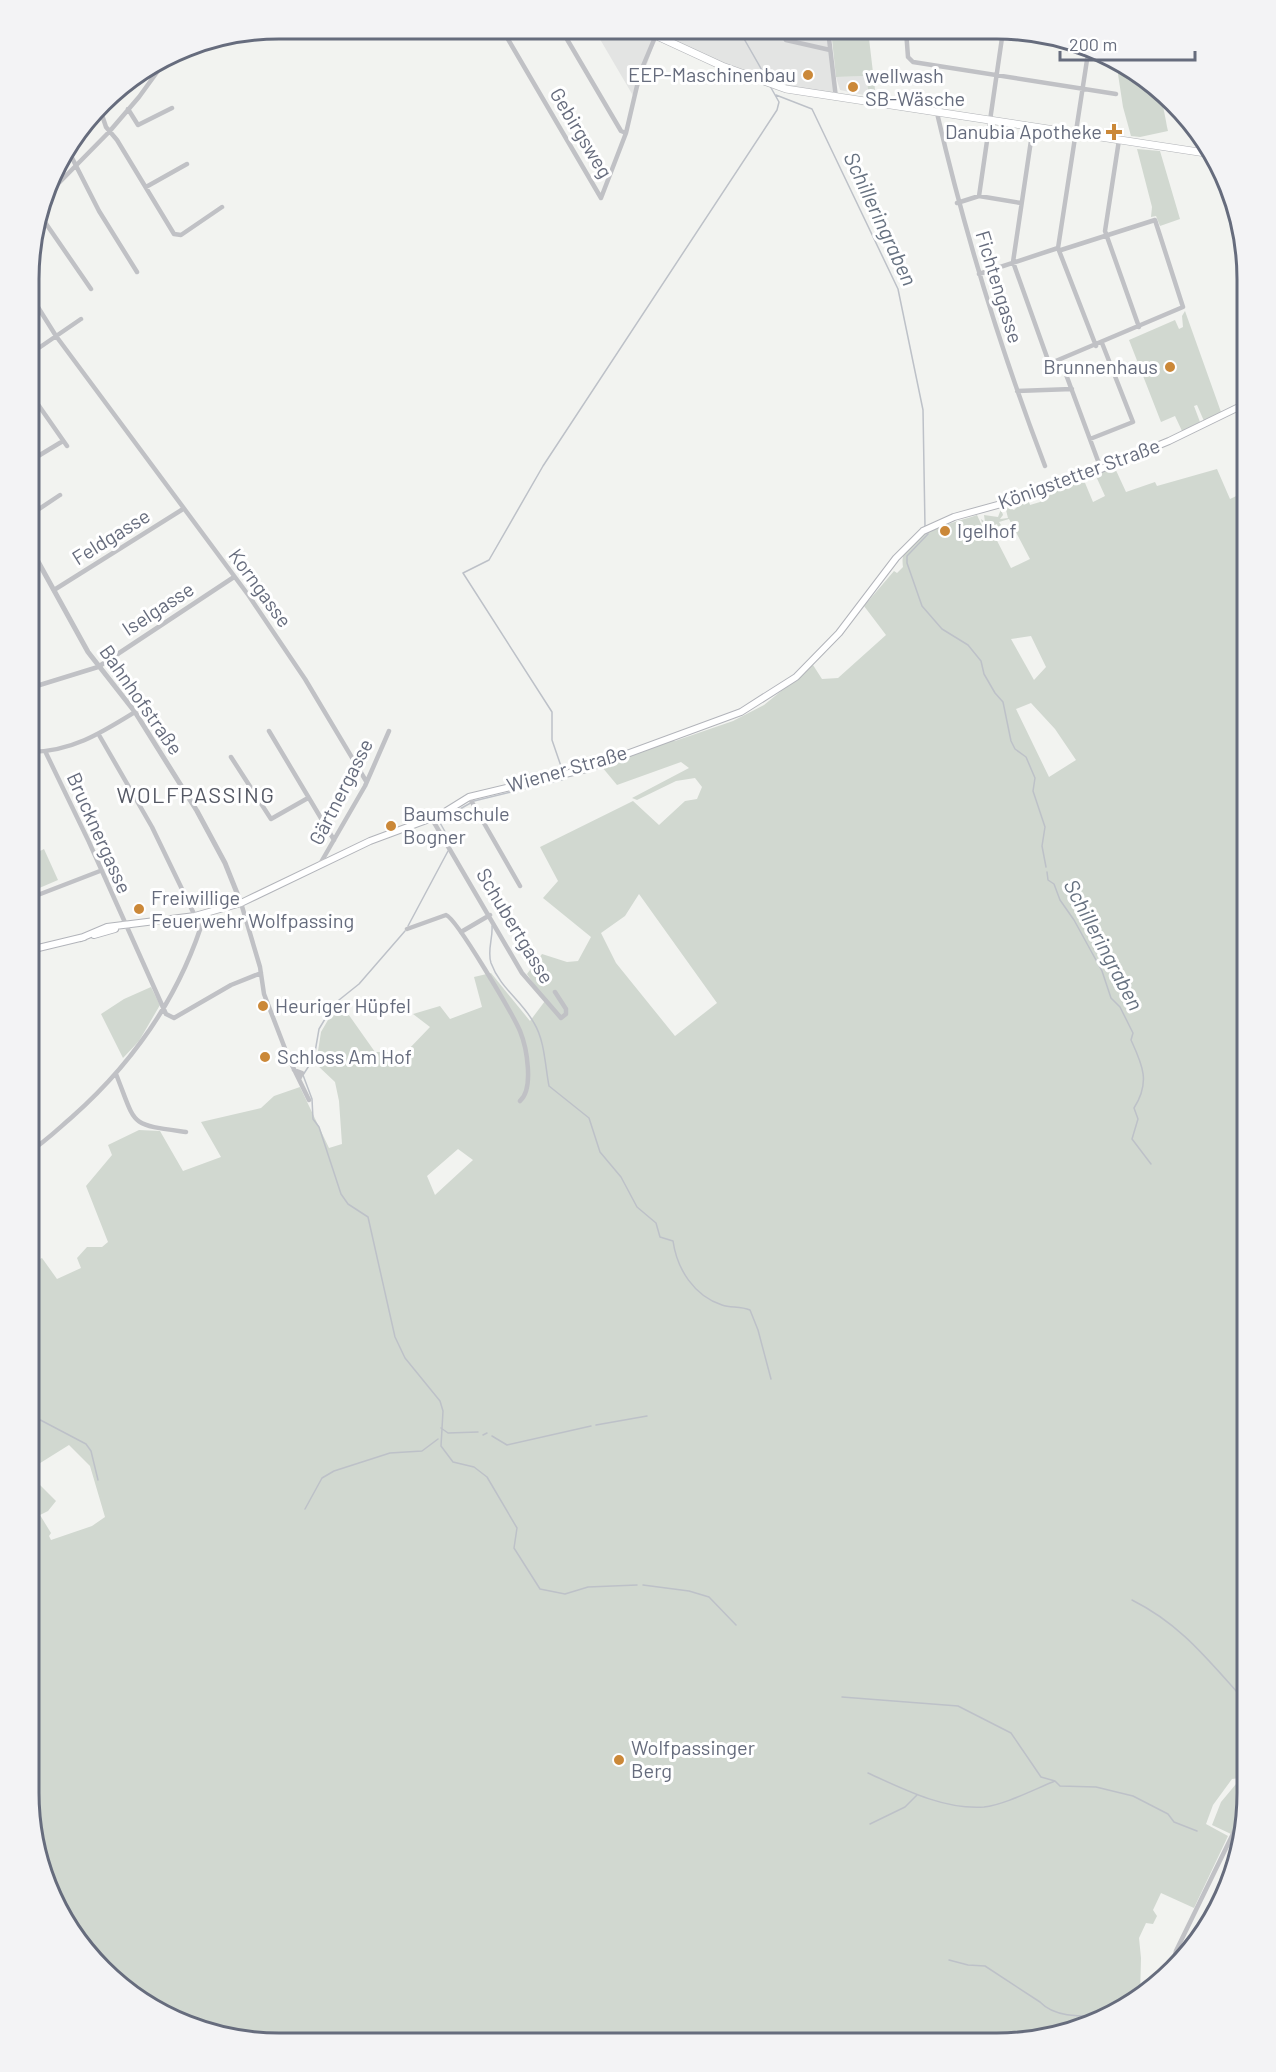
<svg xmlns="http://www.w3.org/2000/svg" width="1276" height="2072" font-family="Barlow,sans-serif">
<rect width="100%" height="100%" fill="#f2f3f0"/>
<path fill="#e3e4e3" d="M 594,29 L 638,30 L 656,38 L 635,99 Z
M 650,30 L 829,30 L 837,95 L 781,85 L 748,74 Z
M 866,76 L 869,96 L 840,90 L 836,77 Z"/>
<path fill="#d1d8d0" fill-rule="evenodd" d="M 831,30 L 868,30 L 876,98 L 869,96 L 866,76 L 836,77 Z
M 1116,61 C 1159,86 1159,81 1168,131 L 1140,137 L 1131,136 L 1123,107 Z
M 1137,149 L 1160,151 L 1180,219 L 1160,226 L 1156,216 L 1151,217 L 1152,207 Z
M 1185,311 L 1221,412 L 1204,421 L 1197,405 L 1194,406 L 1200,422 L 1182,431 L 1175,416 L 1161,422 L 1129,340 L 1175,320 L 1179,329 L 1183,327 L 1182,316 Z
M 1114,466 L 1126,492 L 1155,482 L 1157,486 L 1217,469 L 1230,499 L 1247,491 L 1247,1803 L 1231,1834 L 1212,1825 L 1221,1802 L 1241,1778 L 1232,1779 L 1213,1805 L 1206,1824 L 1228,1836 L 1194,1908 L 1161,1893 L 1153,1910 L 1157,1916 L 1153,1924 L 1146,1923 L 1139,1938 L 1141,1958 L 1140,1998 L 1093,2025 L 998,2043 L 246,2041 L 183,2025 L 127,1992 L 80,1945 L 47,1889 L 29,1793 L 29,1482 L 37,1482 L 56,1501 L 48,1511 L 40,1515 L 51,1533 L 49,1536 L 51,1540 L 92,1526 L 105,1517 L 90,1466 L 69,1445 L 29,1470 L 29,1264 L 42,1258 L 57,1279 L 81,1268 L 77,1258 L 87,1247 L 102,1247 L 108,1242 L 86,1186 L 112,1155 L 108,1145 L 139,1130 L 160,1131 L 183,1171 L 221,1157 L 201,1122 L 261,1108 L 274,1096 L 300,1087 L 329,1148 L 342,1144 L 339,1101 L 335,1082 L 316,1064 L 321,1032 L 339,1001 L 375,1052 L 406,1052 L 430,1027 L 413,1014 L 440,1006 L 450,1019 L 482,1007 L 474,977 L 491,973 L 530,1021 L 545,1001 L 527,974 L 542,954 L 567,962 L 578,961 L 591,937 L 543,898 L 558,881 L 540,847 L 633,801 L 659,825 L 685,801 L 697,799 L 702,787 L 695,778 L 676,781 L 637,800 L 632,798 L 689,768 L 681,762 L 617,785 L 602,767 L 670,739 L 675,741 L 733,721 L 764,705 L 813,665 L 822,679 L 838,678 L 886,635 L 864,606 L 894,571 L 897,573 L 903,567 C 897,533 956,523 977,515 L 984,530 L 981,519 L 985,522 L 984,515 L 998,517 L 1001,509 L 1003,515 L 1000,519 L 1008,518 L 1005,506 L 1014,510 L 1017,507 L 1011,504 L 1028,499 L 1030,505 L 1040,502 L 1039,496 L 1083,478 L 1093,502 L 1105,496 L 1095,474 ZM 1009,519 L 1030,559 L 1011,568 L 990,527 L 997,524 L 998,527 L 1001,525 L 999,522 ZM 1031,636 L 1046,667 L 1034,680 L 1011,639 ZM 1031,703 L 1055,729 L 1076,760 L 1049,777 L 1016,709 ZM 639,894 L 717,1003 L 675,1036 L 616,963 L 601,933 L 625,916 ZM 458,1149 L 473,1160 L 435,1195 L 427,1176 Z
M 44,849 L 58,880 L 30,892 L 30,856 Z
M 151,987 L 160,1005 L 139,1041 L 123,1058 L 101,1014 L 124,999 Z
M 1236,1865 L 1234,1874 L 1196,1945 L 1185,1956 L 1193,1937 L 1228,1873 Z"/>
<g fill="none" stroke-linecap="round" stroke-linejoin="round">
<path stroke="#bdc1c8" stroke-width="1.5" d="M 739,30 L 767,79
M 776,95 L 812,109 L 898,289 L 923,410 L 925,527
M 928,534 L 907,556 L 907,563 L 922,606 L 942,629 L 968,645 L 981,661 L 984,674 L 995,693 L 1003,702 L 1011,741 L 1015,749 L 1026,757 L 1035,778 L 1033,791 L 1045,827 L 1042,846 L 1046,867
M 563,772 L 552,740 L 552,712 L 463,573 L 489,560 L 543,466 L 777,110 L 779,102 L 770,86
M 450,847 L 452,844 L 439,821 L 474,801 L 565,779 L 564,776
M 1047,872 L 1048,880 L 1054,884 L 1060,900 L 1074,920 L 1102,971 L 1111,998 L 1120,1007 L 1133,1033 L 1131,1040 C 1142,1064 1151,1082 1134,1108 L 1138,1119 L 1132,1139 L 1151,1164
M 408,926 L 448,851
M 492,926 C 493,939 487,950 491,963 C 500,988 522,1001 534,1023 C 545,1041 545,1066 549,1086 L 589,1118 L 600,1152 L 621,1177 L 637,1207 L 656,1223 L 660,1237 L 673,1241 C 677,1269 694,1296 722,1305 C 731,1308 740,1306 750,1310 L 758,1330 L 771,1379
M 405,931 L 359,984 L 334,1004 L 319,1029 L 314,1058 L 303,1075 L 312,1099 L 313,1119 L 319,1127 L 341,1194 L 348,1204 L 368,1217 L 395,1337 L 405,1358 L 440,1401 L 443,1411 L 441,1446 L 453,1462 L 474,1467 L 487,1477 L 517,1528 L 514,1548 L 540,1589 L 565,1594 L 588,1587 L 637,1585
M 29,1414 L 86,1444 L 91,1451 L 98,1480
M 596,1425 L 647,1416
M 441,1428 L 448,1433 L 478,1432
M 483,1435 L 487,1433
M 492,1436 L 507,1445 L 591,1426
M 305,1509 L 322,1478 L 334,1471 L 390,1453 L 422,1451 L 438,1439
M 643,1585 L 689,1591 L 709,1597 L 736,1625
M 1132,1600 C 1178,1623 1204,1655 1238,1693 L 1247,1698
M 842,1697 L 958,1706 L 1011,1733 L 1041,1777 L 1055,1781 L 1060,1786 L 1096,1787 L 1133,1796 L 1168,1814 L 1174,1822 L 1197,1831
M 868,1773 C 903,1789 944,1810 984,1807 C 1004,1805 1035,1789 1055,1781
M 870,1824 L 905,1807 L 917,1795
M 1189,1952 L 1214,1901 L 1221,1898
M 949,1960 L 968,1965 L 985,1966 L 1040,2002 C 1056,2019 1086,2016 1107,2016"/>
<defs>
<path id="secondary" d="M 94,935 L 115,929
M 81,938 L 107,927 L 195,916 L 241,903 L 370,841 L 440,815 L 469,797 L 586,769 L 741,712 L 796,677 L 839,633 L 896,558 L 923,531 L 954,517 L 1030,496 L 1101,469 L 1169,441 L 1247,403
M 30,950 L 84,937"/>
<path id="primary" d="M 644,30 L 722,66 L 786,89 L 1212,154"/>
</defs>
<use href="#secondary" stroke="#b2b4ba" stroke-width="8"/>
<use href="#primary" stroke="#b1b3b7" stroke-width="8"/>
<path stroke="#c0c1c5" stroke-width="4.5" d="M 502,29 L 601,198 L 626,133 L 640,73 L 656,35
M 561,29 L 621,131 L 626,133
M 780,30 L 786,40 L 830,50
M 828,30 L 836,98
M 906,30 L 908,57 L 913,62 L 1116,94
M 1013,31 L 1060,39
M 1089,47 L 1058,248 L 1096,346
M 100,109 L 106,127 L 117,140 L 174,234 L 181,235 L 222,207
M 128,109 L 138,125 L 172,108
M 937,113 C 965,234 1001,351 1045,466
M 1033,127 L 1013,262 L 1048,360 L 1064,369 L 1101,469
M 1119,140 L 1105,231 L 1139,327
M 68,150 L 99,211 L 137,272
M 146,187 L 187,164
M 46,196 L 109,132 L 139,97 L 168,57
M 979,196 L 1003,31
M 957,203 L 979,196 L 1021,203
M 40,215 L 91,289
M 979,274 L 1058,248
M 31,296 L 56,336 L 249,596 L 305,679 L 366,781
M 30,354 L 81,319
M 1051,363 L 1183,307 L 1155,220 L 1061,250
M 1017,391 L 1072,389
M 30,393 L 67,446
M 1090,439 L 1133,422 L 1102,343
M 30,461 L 63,441
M 30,515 L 60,495
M 30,571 L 39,564
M 54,590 L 183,509
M 30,688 L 98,667 L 234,577
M 269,731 L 334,840
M 99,735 L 152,827 L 195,916
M 30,752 C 71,752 101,733 135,712
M 46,753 L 89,842 L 166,1014 L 174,1018 L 231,985 L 261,973
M 231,757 L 271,819 L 308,798
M 469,797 L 520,886
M 432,819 L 522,973 L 561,1018 L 566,1014 L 566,1009 L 555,992
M 320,864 L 365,786 L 389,731
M 30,898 L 100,871
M 241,903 L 260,967 L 264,994 L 289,1059 L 309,1100
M 407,929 L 446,915 C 457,919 513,1015 520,1031 C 527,1048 534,1089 520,1101
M 461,932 L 490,915
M 294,1070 L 302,1073 L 299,1079
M 116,1074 C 137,1127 128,1124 186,1132
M 29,1152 C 45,1142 58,1129 72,1117 C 134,1062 181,994 205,914
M 29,1218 L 31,1218
M 1171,1971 L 1176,1951 L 1247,1805"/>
<path stroke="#c0c1c5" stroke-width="5" d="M 30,547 L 88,652 L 135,712 L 197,811 L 225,863 L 241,903"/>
<use href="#secondary" stroke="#fff" stroke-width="6"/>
<use href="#primary" stroke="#fff" stroke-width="7"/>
</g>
<g fill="#cb8838" stroke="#fff" stroke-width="2">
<circle cx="808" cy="75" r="6"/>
<circle cx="853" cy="87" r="6"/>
<path d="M1111 123h6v6h6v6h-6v6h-6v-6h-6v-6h6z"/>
<circle cx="1170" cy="367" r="6"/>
<circle cx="945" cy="531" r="6"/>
<circle cx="391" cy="826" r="6"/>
<circle cx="139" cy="909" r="6"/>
<circle cx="263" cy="1006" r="6"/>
<circle cx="265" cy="1057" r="6"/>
<circle cx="619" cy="1760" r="6"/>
</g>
<g text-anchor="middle" stroke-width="6" stroke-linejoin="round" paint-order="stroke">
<g font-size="20" fill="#666c7d" stroke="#fff" text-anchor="start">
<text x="796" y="82" text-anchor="end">EEP-Maschinenbau</text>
<text x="865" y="83">wellwash<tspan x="865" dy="23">SB-Wäsche</tspan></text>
<text x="1102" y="139" text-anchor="end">Danubia Apotheke</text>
<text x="1158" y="374" text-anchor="end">Brunnenhaus</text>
<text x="957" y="538">Igelhof</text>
<text x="403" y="821">Baumschule<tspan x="403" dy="23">Bogner</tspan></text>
<text x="151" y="905">Freiwillige<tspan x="151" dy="23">Feuerwehr Wolfpassing</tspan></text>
<text x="275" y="1013">Heuriger Hüpfel</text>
<text x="277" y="1064">Schloss Am Hof</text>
<text x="631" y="1755">Wolfpassinger<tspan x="631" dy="23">Berg</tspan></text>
</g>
<g font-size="20" fill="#666c7d" stroke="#fff">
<text transform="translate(581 133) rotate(59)" y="7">Gebirgsweg</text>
<text transform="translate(999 287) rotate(73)" y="7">Fichtengasse</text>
<text transform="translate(1079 474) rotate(-20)" y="7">Königstetter Straße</text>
<text transform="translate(111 537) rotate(-32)" y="7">Feldgasse</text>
<text transform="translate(260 588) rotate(54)" y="7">Korngasse</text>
<text transform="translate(158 609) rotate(-33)" y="7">Iselgasse</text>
<text transform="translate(141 700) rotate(55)" y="7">Bahnhofstraße</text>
<text transform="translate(567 769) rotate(-16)" y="7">Wiener Straße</text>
<text transform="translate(341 792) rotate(-63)" y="7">Gärtnergasse</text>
<text transform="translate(99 833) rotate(66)" y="7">Brucknergasse</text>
<text transform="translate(515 926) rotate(59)" y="7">Schubertgasse</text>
</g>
<g font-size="21" font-style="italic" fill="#677281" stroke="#fff">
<text transform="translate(880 219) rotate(65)" y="7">Schilleringraben</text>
<text transform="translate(1103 945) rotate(62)" y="7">Schilleringraben</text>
</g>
<g font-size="22" letter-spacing="1.5" fill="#535763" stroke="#fff">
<text x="196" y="803">WOLFPASSING</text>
</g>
</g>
<path d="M0 0H1276V2072H0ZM279 39H997A240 240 0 0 1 1237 279V1793A240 240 0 0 1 997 2033H279A240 240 0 0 1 39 1793V279A240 240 0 0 1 279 39Z" fill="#f3f3f5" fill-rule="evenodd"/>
<path fill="none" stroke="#666c7d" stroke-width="3" d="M279 39H997A240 240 0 0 1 1237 279V1793A240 240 0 0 1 997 2033H279A240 240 0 0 1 39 1793V279A240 240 0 0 1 279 39Z"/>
<path d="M1060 51v9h135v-9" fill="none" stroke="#666c7d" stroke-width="3"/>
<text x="1069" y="51" font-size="18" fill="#666c7d" stroke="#ffffff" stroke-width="4.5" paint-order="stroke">200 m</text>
</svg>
